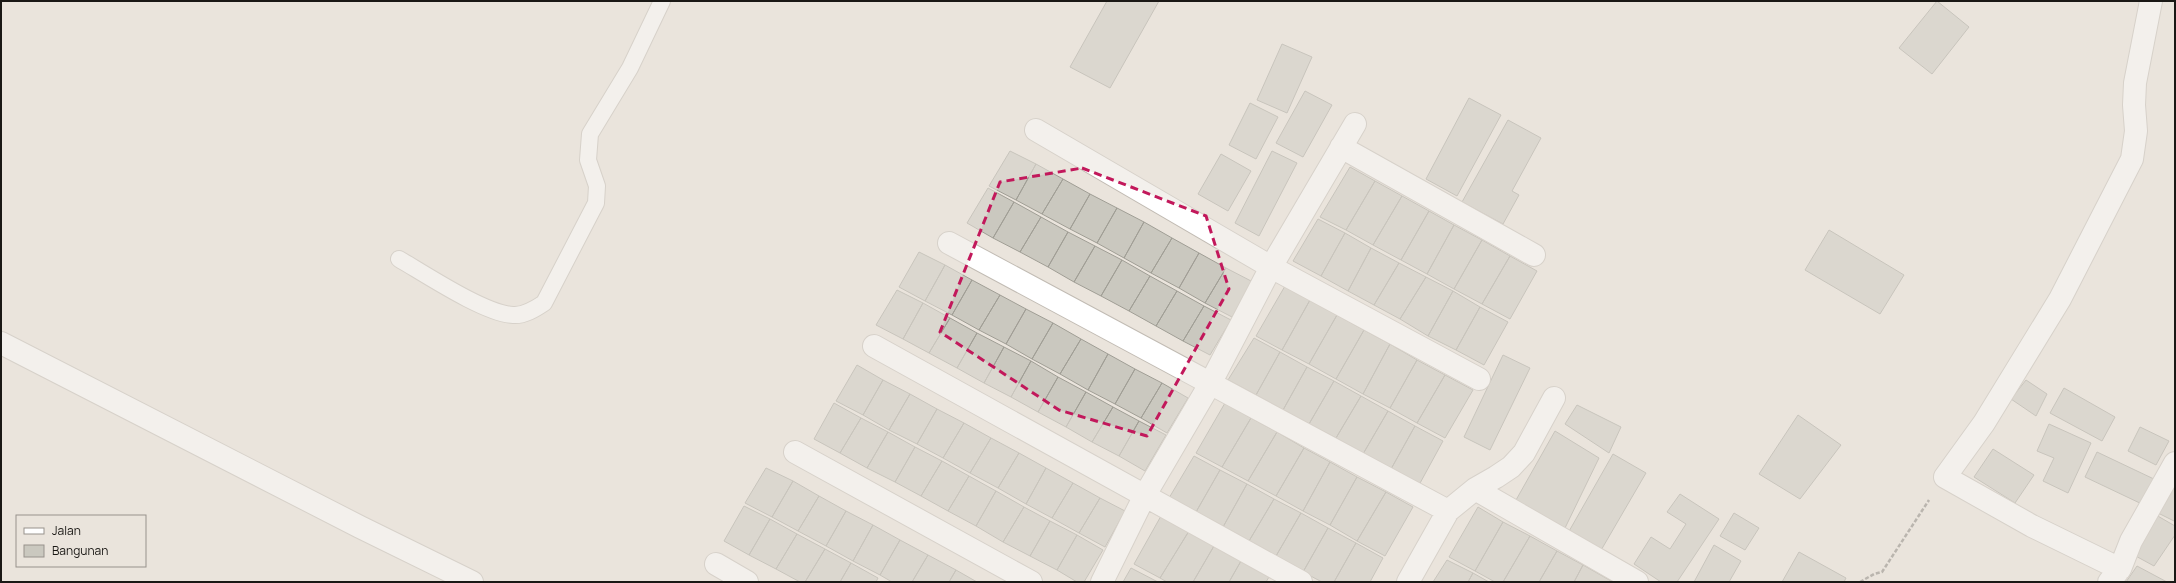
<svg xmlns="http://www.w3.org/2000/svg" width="2176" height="583" font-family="Manrope,sans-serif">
<rect width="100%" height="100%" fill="#eae4dc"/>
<path fill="#cac8bf" stroke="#a09e95" d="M 1107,1 L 1159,1 L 1110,88 L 1070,67 Z
M 1937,1 L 1969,27 L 1932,74 L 1899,48 Z
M 1282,44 L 1312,57 L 1287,113 L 1257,100 Z
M 1305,91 L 1332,105 L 1303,157 L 1276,143 Z
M 1469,98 L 1501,115 L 1457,196 L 1426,179 Z
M 1250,103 L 1278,117 L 1256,159 L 1229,145 Z
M 1508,120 L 1541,138 L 1512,191 L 1519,195 L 1503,224 L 1462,202 Z
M 1010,151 L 1036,164 L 1016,200 L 989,186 Z
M 1272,151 L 1297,163 L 1259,236 L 1235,223 Z
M 1221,154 L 1251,171 L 1228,211 L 1198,194 Z
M 1036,164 L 1063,179 L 1042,214 L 1016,200 Z
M 1350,167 L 1375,181 L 1346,230 L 1320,217 Z
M 1063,179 L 1090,194 L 1070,229 L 1042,214 Z
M 1375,181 L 1402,196 L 1373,245 L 1346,230 Z
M 988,188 L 1014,202 L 993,238 L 967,223 Z
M 1090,194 L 1117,208 L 1097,243 L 1070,229 Z
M 1402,196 L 1429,211 L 1401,260 L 1373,245 Z
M 1014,202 L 1041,217 L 1020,252 L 993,238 Z
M 1117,208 L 1144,222 L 1124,258 L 1097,243 Z
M 1429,211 L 1454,225 L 1427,274 L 1401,260 Z
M 1041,217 L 1068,232 L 1048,267 L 1020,252 Z
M 1318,219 L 1345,233 L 1321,276 L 1293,261 Z
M 1144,222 L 1172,238 L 1151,273 L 1124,258 Z
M 1454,225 L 1482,240 L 1454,289 L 1427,274 Z
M 1829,230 L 1904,275 L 1880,314 L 1805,270 Z
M 1068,232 L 1095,246 L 1074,282 L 1048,267 Z
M 1345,233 L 1371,248 L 1348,291 L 1321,276 Z
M 1172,238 L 1199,253 L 1179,288 L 1151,273 Z
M 1482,240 L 1510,256 L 1482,304 L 1454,289 Z
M 1095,246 L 1122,260 L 1101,296 L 1074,282 Z
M 1371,248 L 1399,263 L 1374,305 L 1348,291 Z
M 919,252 L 945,265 L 925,301 L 899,287 Z
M 1199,253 L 1226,268 L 1205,303 L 1179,288 Z
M 1510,256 L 1537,271 L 1510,319 L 1482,304 Z
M 1122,260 L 1150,276 L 1129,311 L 1101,296 Z
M 1399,263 L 1426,277 L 1400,319 L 1374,305 Z
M 945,265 L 972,280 L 952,315 L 925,301 Z
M 1226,268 L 1253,282 L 1232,317 L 1205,303 Z
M 1150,276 L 1177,291 L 1156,326 L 1129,311 Z
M 1426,277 L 1453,291 L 1428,336 L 1400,319 Z
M 972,280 L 1000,295 L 979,330 L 952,315 Z
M 1285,286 L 1310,300 L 1282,350 L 1256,336 Z
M 897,290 L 923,303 L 903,339 L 876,325 Z
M 1177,291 L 1204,306 L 1183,341 L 1156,326 Z
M 1453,291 L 1480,307 L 1456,350 L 1428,336 Z
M 1000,295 L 1026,309 L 1006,344 L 979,330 Z
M 1310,300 L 1337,315 L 1309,364 L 1282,350 Z
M 923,303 L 950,318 L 929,353 L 903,339 Z
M 1204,306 L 1231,320 L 1210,355 L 1183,341 Z
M 1480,307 L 1508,322 L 1484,365 L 1456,350 Z
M 1026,309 L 1053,323 L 1032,359 L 1006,344 Z
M 1337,315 L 1364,330 L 1336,379 L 1309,364 Z
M 950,318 L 977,333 L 957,368 L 929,353 Z
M 1053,323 L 1081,339 L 1060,374 L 1032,359 Z
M 1364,330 L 1390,344 L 1363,394 L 1336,379 Z
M 977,333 L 1004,347 L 984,383 L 957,368 Z
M 1254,338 L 1280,352 L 1256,395 L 1228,380 Z
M 1081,339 L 1108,354 L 1088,390 L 1060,374 Z
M 1390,344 L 1417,360 L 1390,408 L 1363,394 Z
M 1004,347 L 1031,361 L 1011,397 L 984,383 Z
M 1280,352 L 1307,367 L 1283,410 L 1256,395 Z
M 1108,354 L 1135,369 L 1115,404 L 1088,390 Z
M 1503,355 L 1530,368 L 1490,450 L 1464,437 Z
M 1417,360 L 1445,375 L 1417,423 L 1390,408 Z
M 1031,361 L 1058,377 L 1038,412 L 1011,397 Z
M 857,365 L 883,380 L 863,415 L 836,401 Z
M 1307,367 L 1334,381 L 1309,424 L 1283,410 Z
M 1135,369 L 1162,383 L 1141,418 L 1115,404 Z
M 1445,375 L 1473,390 L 1445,438 L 1417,423 Z
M 1058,377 L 1086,392 L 1066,427 L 1038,412 Z
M 883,380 L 910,394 L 889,430 L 863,415 Z
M 2026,380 L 2047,394 L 2036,416 L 2011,399 Z
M 1334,381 L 1361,396 L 1336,438 L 1309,424 Z
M 1162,383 L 1188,398 L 1167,433 L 1141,418 Z
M 2064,388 L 2115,417 L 2102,441 L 2050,413 Z
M 1086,392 L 1113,407 L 1092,442 L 1066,427 Z
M 910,394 L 937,409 L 917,444 L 889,430 Z
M 1361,396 L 1388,411 L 1363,454 L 1336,438 Z
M 834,403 L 861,418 L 840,453 L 814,439 Z
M 1225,403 L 1251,418 L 1222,467 L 1196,453 Z
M 1577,405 L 1621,427 L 1609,453 L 1565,424 Z
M 1113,407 L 1139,421 L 1119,456 L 1092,442 Z
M 937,409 L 964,423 L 943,458 L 917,444 Z
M 1388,411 L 1415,426 L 1391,469 L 1363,454 Z
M 1798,415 L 1841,445 L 1800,499 L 1759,474 Z
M 861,418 L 888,432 L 867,468 L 840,453 Z
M 1251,418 L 1277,432 L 1248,481 L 1222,467 Z
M 1139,421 L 1166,435 L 1145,471 L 1119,456 Z
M 964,423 L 991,438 L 970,473 L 943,458 Z
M 2049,424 L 2091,443 L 2068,493 L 2043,481 L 2054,458 L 2037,451 Z
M 1415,426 L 1443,441 L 1419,485 L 1391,469 Z
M 2140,427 L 2169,441 L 2156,465 L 2128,451 Z
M 1555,431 L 1599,458 L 1565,528 L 1516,500 Z
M 888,432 L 915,447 L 895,482 L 867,468 Z
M 1277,432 L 1304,448 L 1276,496 L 1248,481 Z
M 991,438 L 1019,453 L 998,488 L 970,473 Z
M 915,447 L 942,461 L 921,496 L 895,482 Z
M 1304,448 L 1330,462 L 1303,511 L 1276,496 Z
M 1993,449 L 2034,475 L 2015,503 L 1974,477 Z
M 2097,452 L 2156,480 L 2144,505 L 2085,477 Z
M 1019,453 L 1046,468 L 1026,504 L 998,488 Z
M 1613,454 L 1646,473 L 1600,552 L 1568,533 Z
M 1194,456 L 1220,470 L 1196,512 L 1169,498 Z
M 942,461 L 969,476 L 948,511 L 921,496 Z
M 1330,462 L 1357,477 L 1330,525 L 1303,511 Z
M 766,468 L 793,481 L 772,517 L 745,503 Z
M 1046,468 L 1073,483 L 1052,518 L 1026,504 Z
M 1220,470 L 1247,484 L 1223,527 L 1196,512 Z
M 969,476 L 996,491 L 976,526 L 948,511 Z
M 1357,477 L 1386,492 L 1357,541 L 1330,525 Z
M 793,481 L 819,496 L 798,531 L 772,517 Z
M 2175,481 L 2175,519 L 2174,521 L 2156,512 Z
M 1073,483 L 1100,498 L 1079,533 L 1052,518 Z
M 1247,484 L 1274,499 L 1249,541 L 1223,527 Z
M 996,491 L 1024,507 L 1003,542 L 976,526 Z
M 1386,492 L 1413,507 L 1385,556 L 1357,541 Z
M 1680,494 L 1719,519 L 1677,582 L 1661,582 L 1634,564 L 1651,537 L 1670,549 L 1686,524 L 1667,512 Z
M 819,496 L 846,511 L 826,546 L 798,531 Z
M 1100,498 L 1125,511 L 1105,547 L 1079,533 Z
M 1274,499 L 1301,513 L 1276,556 L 1249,541 Z
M 744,506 L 770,519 L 749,555 L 724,541 Z
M 1024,507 L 1050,521 L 1030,556 L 1003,542 Z
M 1478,507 L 1503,522 L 1475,571 L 1449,557 Z
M 846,511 L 873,525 L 853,561 L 826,546 Z
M 1301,513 L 1328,528 L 1303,572 L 1276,556 Z
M 1734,513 L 1759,528 L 1745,550 L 1720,536 Z
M 2156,515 L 2175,526 L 2175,535 L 2154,566 L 2132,554 Z
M 1161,516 L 1189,531 L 1160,578 L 1134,564 Z
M 770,519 L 797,534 L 776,569 L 749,555 Z
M 1050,521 L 1077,535 L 1057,570 L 1030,556 Z
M 1503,522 L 1530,536 L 1503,582 L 1495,582 L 1475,571 Z
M 873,525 L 900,540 L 880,575 L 853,561 Z
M 1328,528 L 1356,543 L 1334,582 L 1322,582 L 1303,572 Z
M 1189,531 L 1214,546 L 1193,582 L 1167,582 L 1160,578 Z
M 797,534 L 825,549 L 805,582 L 800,582 L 776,569 Z
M 1077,535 L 1103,550 L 1084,582 L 1077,582 L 1057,570 Z
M 1530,536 L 1557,551 L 1539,582 L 1503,582 Z
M 900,540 L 928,555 L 912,582 L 892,582 L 880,575 Z
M 1356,543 L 1383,558 L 1370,582 L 1334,582 Z
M 1714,545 L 1741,561 L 1729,582 L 1694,582 Z
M 1214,546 L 1241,561 L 1229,582 L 1193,582 Z
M 825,549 L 851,563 L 840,582 L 805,582 Z
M 1557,551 L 1583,565 L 1574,582 L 1539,582 Z
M 1799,552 L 1846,578 L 1844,582 L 1782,582 Z
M 928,555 L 956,570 L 949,582 L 912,582 Z
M 1447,560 L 1473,573 L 1468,582 L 1433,582 Z
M 1241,561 L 1269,577 L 1266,582 L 1229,582 Z
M 851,563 L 878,578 L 876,582 L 840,582 Z
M 1583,565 L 1611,581 L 1610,582 L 1574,582 Z
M 2137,566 L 2167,582 L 2126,582 Z
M 1131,568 L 1158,582 L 1123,582 Z
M 956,570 L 977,582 L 949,582 Z
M 1473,573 L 1489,582 L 1468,582 Z"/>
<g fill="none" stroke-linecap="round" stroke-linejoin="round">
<defs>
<path id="lane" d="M 399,259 C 425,274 485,314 513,315 C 524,316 535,309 544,303 L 596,203 L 597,186 L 588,160 L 590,134 L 630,68 L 662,1"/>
<path id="street" d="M 1036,130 L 1271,267 L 1479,379
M 1341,147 L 1534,255
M 949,243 L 1448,511
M 1,343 L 360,527 L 472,582
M 874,346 L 1301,582
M 795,452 L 1031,582
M 1475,489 L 1637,582
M 716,564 L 747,582
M 2120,569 L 2131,541 L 2175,463
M 1102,582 L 1145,495 L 1210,384 L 1271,267 L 1355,124
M 1408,582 L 1448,511 L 1475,489 L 1496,477 L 1511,467 L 1524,453 L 1554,398
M 2109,582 L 2120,569 L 2032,526 L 1945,477 L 1984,423 L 2060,299 L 2132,159 L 2136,131 L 2134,105 L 2135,83 L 2151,1"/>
</defs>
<use href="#lane" stroke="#c1bbb3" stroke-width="18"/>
<use href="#street" stroke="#c1bbb3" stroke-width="24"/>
<path stroke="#817d77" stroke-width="2.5" stroke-dasharray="4 2" stroke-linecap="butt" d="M 1860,582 L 1874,574 L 1882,572 L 1929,500"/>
<use href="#lane" stroke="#fff" stroke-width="16"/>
<use href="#street" stroke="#fff" stroke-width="22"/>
</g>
<path d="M0 0H2176V583H0ZM 1082,168 L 1206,216 L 1229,289 L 1147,436 L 1059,410 L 940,332 L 1000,182 Z" fill="#eae4dc" fill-opacity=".55" fill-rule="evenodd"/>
<path fill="none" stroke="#c2185b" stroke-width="3" stroke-dasharray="8 5" stroke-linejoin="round" d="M 1082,168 L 1206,216 L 1229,289 L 1147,436 L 1059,410 L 940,332 L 1000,182 Z"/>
<rect width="2176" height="583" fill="none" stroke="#1a1815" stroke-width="4"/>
<rect x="16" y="515" width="130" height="52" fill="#eae4dc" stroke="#97928c"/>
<rect x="24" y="528" width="20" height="6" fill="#ffffff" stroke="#97928c"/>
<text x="52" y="535" font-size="12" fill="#1a1815">Jalan</text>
<rect x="24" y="545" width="20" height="12" fill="#cac8bf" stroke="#97928c"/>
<text x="52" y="555" font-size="12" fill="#1a1815">Bangunan</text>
</svg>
